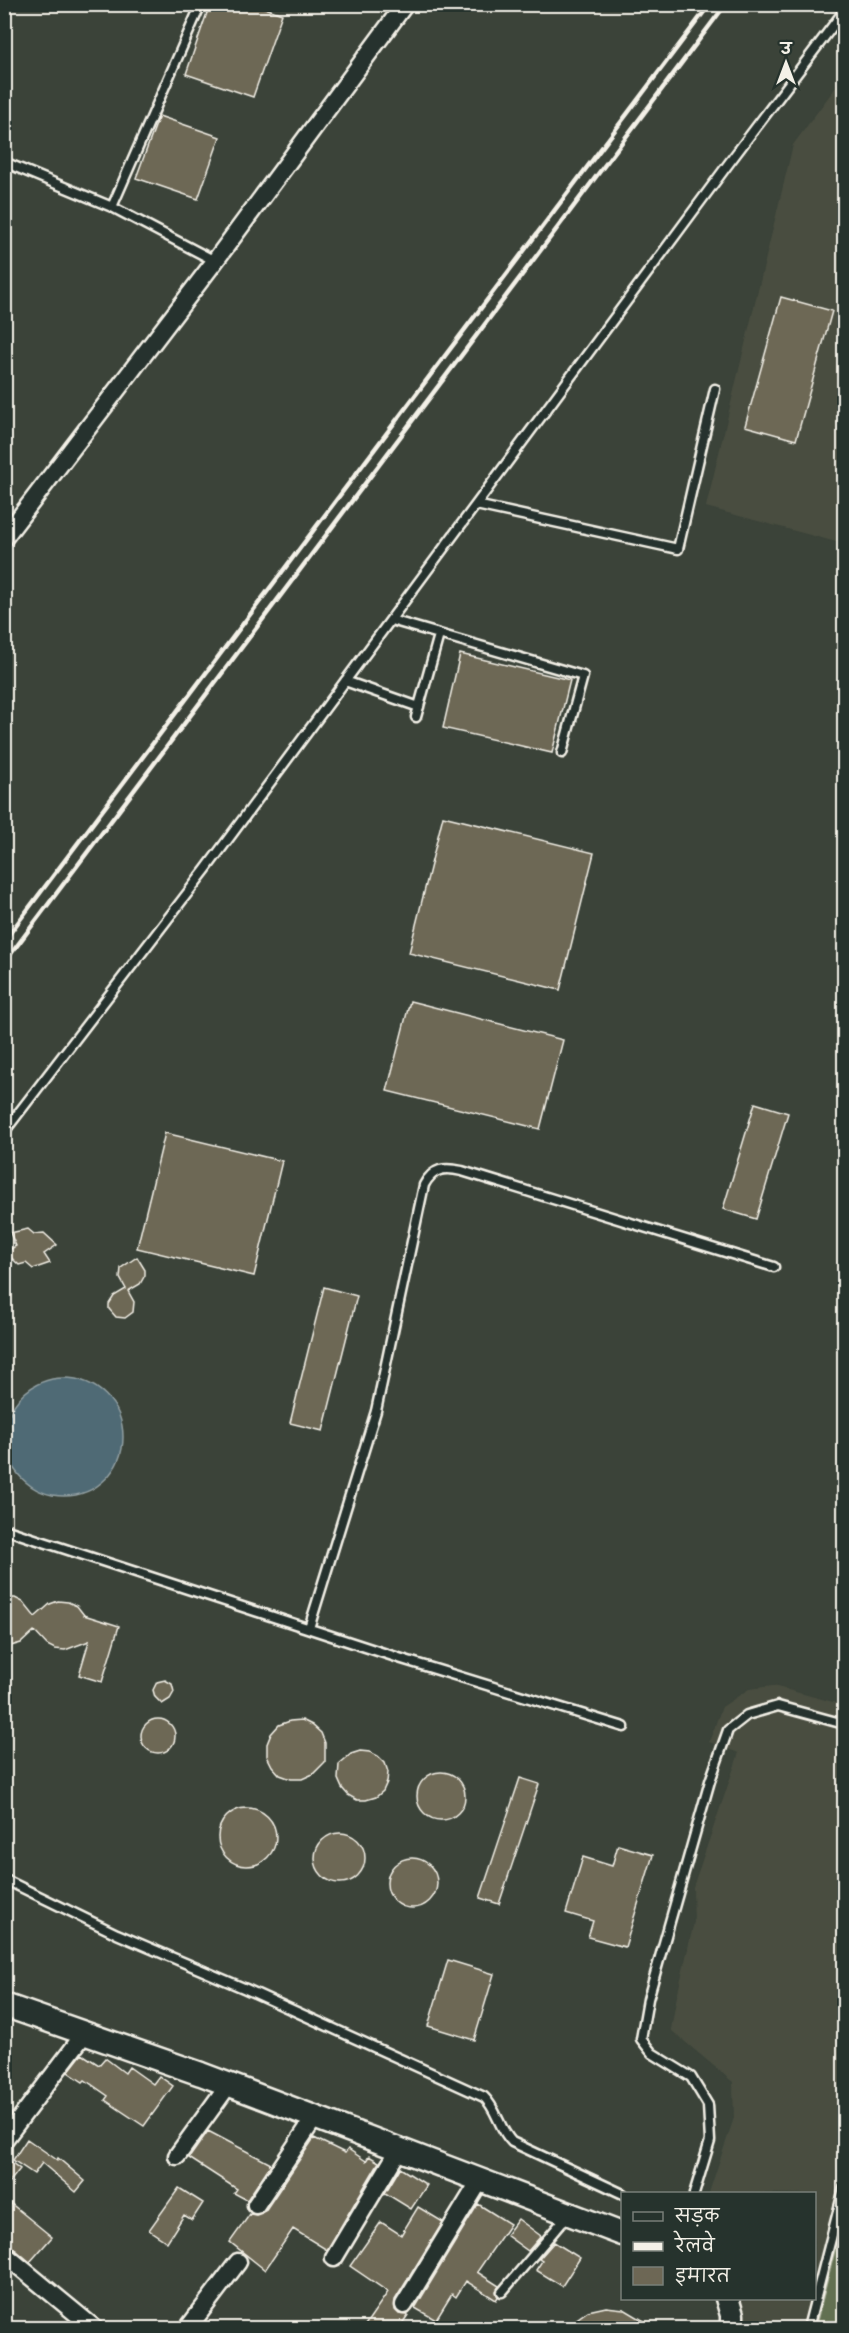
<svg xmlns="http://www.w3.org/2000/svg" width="849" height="2333" font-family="Caveat,'Playpen Sans Deva',sans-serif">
<rect width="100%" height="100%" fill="#3b4339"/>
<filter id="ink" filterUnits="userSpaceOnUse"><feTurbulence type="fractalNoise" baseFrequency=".0167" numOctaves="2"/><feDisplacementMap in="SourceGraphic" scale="12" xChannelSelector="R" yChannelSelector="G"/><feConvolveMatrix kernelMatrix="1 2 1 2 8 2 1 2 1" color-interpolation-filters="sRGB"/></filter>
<g filter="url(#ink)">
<path fill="#4a4e41" d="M 844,76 L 844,544 L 706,507 L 793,145 Z
M 773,1686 L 844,1705 L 844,2328 L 743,2328 L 744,2315 L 740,2299 L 814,2298 L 814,2194 L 709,2193 L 734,2118 L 733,2082 L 671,2030 L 676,2001 L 694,1922 L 693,1887 L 739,1753 L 709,1742 L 722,1707 L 749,1689 Z"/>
<path fill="#626f51" stroke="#abb09c" stroke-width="1.5" d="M 844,2215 L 844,2328 L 815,2328 Z"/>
<path fill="#506a75" stroke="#92a0a3" stroke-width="1.5" d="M5 1437a59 59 0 1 1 118 0a59 59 0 1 1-118 0Z"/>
<path fill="#6d6755" stroke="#f4f1e8" stroke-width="1.5" d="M 210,4 L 254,4 L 282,14 L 253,97 L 186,74 Z
M 159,116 L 220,137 L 198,199 L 136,178 Z
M 781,297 L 832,311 L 796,440 L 745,426 Z
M 460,654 L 570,680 L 552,753 L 443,728 Z
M 443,816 L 594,853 L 560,990 L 409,953 Z
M 410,1001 L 563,1040 L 540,1129 L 387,1091 Z
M 755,1103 L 788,1113 L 756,1219 L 723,1209 Z
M 165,1133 L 282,1161 L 254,1276 L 137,1248 Z
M 28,1229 L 34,1234 L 44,1233 L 57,1245 L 44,1254 L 50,1263 L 33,1269 L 26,1263 L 19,1265 L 5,1252 L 16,1246 L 10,1233 Z
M 137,1257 L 145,1270 L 145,1275 L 140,1284 L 128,1291 L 134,1302 L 133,1312 L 125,1318 L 116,1317 L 109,1309 L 109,1304 L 114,1296 L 126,1289 L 120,1278 L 121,1268 Z
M 324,1287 L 357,1296 L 323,1431 L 290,1423 Z
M 4,1598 L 15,1598 L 23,1602 L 35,1617 L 50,1604 L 58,1601 L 68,1602 L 77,1606 L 84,1615 L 119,1626 L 102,1682 L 79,1675 L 89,1641 L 65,1650 L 55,1649 L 47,1645 L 34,1631 L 21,1643 L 4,1648 Z
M 165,1680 L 172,1684 L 174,1692 L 170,1699 L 162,1704 L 155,1697 L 153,1690 L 157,1682 Z
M141 1736a17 17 0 1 1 34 0a17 17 0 1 1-34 0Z
M 302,1720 L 312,1725 L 321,1733 L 325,1743 L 325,1762 L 313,1774 L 302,1779 L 291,1779 L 280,1775 L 272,1766 L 267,1756 L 267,1744 L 271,1734 L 279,1725 L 290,1721 Z
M 360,1751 L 370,1752 L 378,1756 L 385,1763 L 388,1772 L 387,1782 L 383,1791 L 376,1797 L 366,1800 L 357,1800 L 348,1795 L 342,1788 L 338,1779 L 339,1764 L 351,1754 Z
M417 1796a24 24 0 1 1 48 0a24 24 0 1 1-48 0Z
M 520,1778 L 539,1784 L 499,1904 L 480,1898 Z
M218 1837a29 29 0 1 1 58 0a29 29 0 1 1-58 0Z
M315 1858a25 25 0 1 1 50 0a25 25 0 1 1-50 0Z
M 618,1845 L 653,1855 L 625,1947 L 588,1937 L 593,1921 L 566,1913 L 583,1857 L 612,1866 Z
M387 1883a25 25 0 1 1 50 0a25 25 0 1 1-50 0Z
M 448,1960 L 494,1974 L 474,2040 L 428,2026 Z
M 82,2054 L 99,2065 L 105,2058 L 125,2073 L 129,2067 L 153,2084 L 159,2076 L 173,2086 L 144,2126 L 105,2100 L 108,2096 L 85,2080 L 83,2082 L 68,2072 Z
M 208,2131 L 271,2164 L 247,2200 L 234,2193 L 237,2189 L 189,2158 Z
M 314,2138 L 345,2153 L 348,2149 L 366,2161 L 369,2156 L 379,2162 L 327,2250 L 293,2229 L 265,2270 L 230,2242 L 250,2214 L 256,2215 L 265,2211 Z
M 27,2139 L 57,2160 L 58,2158 L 85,2181 L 76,2192 L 42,2163 L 34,2174 L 13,2160 Z
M 4,2157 L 20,2169 L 4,2189 Z
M 400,2168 L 427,2185 L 411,2209 L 385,2193 Z
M 179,2188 L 203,2203 L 192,2220 L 184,2215 L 167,2242 L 149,2230 Z
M 4,2198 L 52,2237 L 30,2262 L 11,2246 L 4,2244 Z
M 478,2204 L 510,2224 L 477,2272 L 499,2286 L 496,2291 L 498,2297 L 496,2300 L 466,2281 L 456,2297 L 452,2294 L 436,2320 L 415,2308 Z
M 418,2207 L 443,2222 L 395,2300 L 395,2310 L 399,2314 L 408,2315 L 399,2328 L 363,2328 L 388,2292 L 350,2266 L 381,2222 L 401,2235 Z
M 518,2219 L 541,2236 L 528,2251 L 506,2235 Z
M 554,2242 L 580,2258 L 562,2286 L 536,2270 L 542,2261 L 539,2259 Z
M 606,2307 L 624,2309 L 656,2328 L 564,2328 L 588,2311 Z"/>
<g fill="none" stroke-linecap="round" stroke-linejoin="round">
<defs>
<path id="lane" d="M 4,162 L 112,207 L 215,261
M 112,207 L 201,4
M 476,505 L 678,549 L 715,389
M 391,620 L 583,676 L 562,753
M 345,681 L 419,707
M 416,717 L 439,635
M 4,1132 L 206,869 L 729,163 L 844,11
M 4,1529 L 402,1659 L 624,1727
M 309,1628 L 376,1411 L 424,1185 C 433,1168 444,1167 462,1171 L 774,1267
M 4,1879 L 117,1934 L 246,1989 L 484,2097 C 497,2109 499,2129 512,2142 L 623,2194
M 694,2194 L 710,2141 L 708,2105 L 691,2077 L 652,2053 L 641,2039 L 648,1999 L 710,1781 L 728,1730 L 747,1715 L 778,1706 L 844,1724
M 502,2292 L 567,2216
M 808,2328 L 844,2188"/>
<path id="street" d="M 4,538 L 215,261 L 405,4
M 4,2140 L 85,2033
M 177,2156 L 229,2084
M 256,2205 L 315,2117
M 4,2254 L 94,2328
M 334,2258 L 400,2148
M 404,2305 L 481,2179
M 188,2328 L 238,2262"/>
<path id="secondary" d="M 4,2005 L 201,2074 L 622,2234
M 727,2298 L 732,2315 L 732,2328"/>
</defs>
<use href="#lane" stroke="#f4f1e8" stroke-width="13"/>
<use href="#street" stroke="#f4f1e8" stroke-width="21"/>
<use href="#secondary" stroke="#f4f1e8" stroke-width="27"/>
<use href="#lane" stroke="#26332d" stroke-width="8"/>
<use href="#street" stroke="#26332d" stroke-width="16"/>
<use href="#secondary" stroke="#26332d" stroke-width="22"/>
<path stroke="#f4f1e8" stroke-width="4.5" d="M 4,941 L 710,4
M 4,963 L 726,4"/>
</g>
</g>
<rect width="849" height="2333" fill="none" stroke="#26332d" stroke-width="24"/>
<rect x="12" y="12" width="825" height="2309" fill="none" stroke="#f4f1e8" stroke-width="2" filter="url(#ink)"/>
<rect x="621" y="2192" width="195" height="108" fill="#26332d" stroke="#787f78" stroke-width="1.5"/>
<rect x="633" y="2212" width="30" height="9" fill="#26332d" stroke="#787f78" stroke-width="1.5"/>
<text x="675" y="2222" font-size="18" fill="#f4f1e8">सड़क</text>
<rect x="633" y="2242" width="30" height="9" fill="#f4f1e8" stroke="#787f78" stroke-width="1.5"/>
<text x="675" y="2252" font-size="18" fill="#f4f1e8">रेलवे</text>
<rect x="633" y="2267" width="30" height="18" fill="#6d6755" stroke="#787f78" stroke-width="1.5"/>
<text x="675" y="2282" font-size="18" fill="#f4f1e8">इमारत</text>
<g transform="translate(786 63)" stroke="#26332d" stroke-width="4.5" paint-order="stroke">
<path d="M0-4.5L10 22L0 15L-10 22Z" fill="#f4f1e8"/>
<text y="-9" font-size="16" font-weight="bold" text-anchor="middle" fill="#f4f1e8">उ</text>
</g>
</svg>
